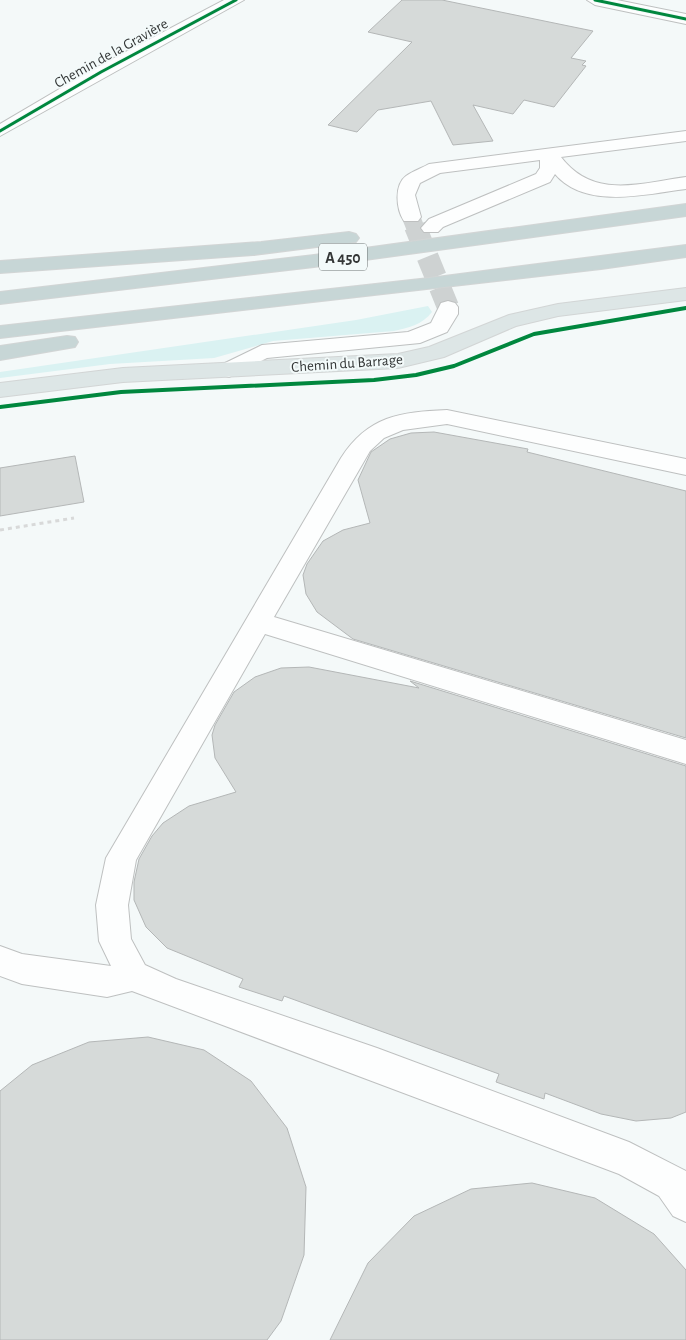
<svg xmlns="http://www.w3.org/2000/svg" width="686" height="1340" font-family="'Alegreya Sans',sans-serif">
<rect width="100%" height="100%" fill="#f4f9f9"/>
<path fill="#daf2f2" d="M 428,306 L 432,312 C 422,325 408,328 394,331 L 273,341 L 214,358 L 110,364 L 0,378 L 0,372 L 356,320 Z"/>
<path fill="#d6dad9" stroke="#b4b7b7" d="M 402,0 L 442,0 L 593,31 L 571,58 L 586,61 L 582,65 L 586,66 L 554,107 L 524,100 L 513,114 L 473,105 L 493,141 L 453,145 L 431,101 L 378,110 L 357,132 L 328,125 L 412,42 L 368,32 Z
M 434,432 L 528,449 L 527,452 L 686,491 L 686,738 L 353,639 L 317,612 L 306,594 L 303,575 L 307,564 L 323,541 L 343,530 L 370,523 L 358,480 L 371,452 L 390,439 L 411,433 Z
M 75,456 L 84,502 L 0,516 L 0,468 Z
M 309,667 L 419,688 L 410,681 L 686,766 L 686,1112 L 671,1118 L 636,1121 L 601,1114 L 545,1093 L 544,1099 L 496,1082 L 499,1074 L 284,996 L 282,1001 L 239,987 L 243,979 L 167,948 L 146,927 L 134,900 L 134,882 L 139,859 L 152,836 L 163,823 L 189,806 L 236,792 L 215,758 L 212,735 L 215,725 L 234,692 L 255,677 L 281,668 Z
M 148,1037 L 204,1050 L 251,1081 L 287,1128 L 306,1187 L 304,1255 L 281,1321 L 267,1340 L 0,1340 L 0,1091 L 32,1065 L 89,1042 Z
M 532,1183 L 595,1198 L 654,1234 L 686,1270 L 686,1340 L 330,1340 L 368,1263 L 414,1216 L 471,1189 Z"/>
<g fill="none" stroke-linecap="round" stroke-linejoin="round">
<path stroke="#ced2d2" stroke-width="18" stroke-dasharray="18 9" stroke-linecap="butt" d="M 411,217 L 415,227"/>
<path stroke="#ced2d2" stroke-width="22" stroke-dasharray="22 11" stroke-linecap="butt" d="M 415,226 L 448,307"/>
<defs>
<path id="minor" d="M 224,0 L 244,0 L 0,136 L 0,124 L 95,68 Z
M 587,0 L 617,0 L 686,14 L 686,24 L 595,5 Z
M 686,131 L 686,141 L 561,157 C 594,200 640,183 686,177 L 686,189 C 645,194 586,210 555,174 L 550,182 L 443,227 L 438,232 L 424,232 L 421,228 L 429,219 L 536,174 L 540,168 L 540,160 L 440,173 L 420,183 L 415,195 L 421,217 L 418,221 L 404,221 C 396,209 394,185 406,176 C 413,171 422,168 429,164 Z
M 448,301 L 455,303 L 458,307 L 458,314 L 447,332 L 420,343 L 267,358 L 229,377 L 221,375 L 218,370 L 221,365 L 262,345 L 408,332 L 431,323 L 441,303 Z
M 447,410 L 686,459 L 686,475 L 447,424 L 403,430 L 384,438 L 370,451 L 274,617 L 686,740 L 686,764 L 265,634 L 136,860 L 128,905 L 131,939 L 145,965 L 176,979 L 377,1048 L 629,1142 L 686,1171 L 686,1222 L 673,1216 L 659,1196 L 619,1174 L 132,991 L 107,997 L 22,984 L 0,976 L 0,946 L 22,954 L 111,966 L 99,941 L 96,905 L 106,858 L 341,458 C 368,416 400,412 447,410 Z"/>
<path id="major" d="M 686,288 L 686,300 L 558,316 L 516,326 L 444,357 L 398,368 L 123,382 L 0,397 L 0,383 L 123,368 L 398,354 L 429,347 L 509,315 L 558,304 Z"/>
<path id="highway" d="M 686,204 L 686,216 L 314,267 L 0,304 L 0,292 L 314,255 Z
M 349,232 L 356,234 L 359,238 L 356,242 L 253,255 L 0,273 L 0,261 L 261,242 Z
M 686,245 L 686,257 L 601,269 L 0,338 L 0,326 L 429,278 Z
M 67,336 L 75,337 L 78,342 L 75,347 L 0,360 L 0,346 Z"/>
</defs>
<use href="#minor" stroke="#bec0c0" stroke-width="2"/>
<use href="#major" stroke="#d2d5d5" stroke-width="2"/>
<use href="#highway" stroke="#d2d5d5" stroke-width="2"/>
<path stroke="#d8d9d9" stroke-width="3" stroke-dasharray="4 4" stroke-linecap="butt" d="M 0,530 L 74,518"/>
<use href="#minor" fill="#fdfefe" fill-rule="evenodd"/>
<use href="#major" fill="#dde6e6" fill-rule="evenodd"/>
<use href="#highway" fill="#c7d6d6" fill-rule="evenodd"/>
<defs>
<path id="cycleway-far1" d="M 595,0 L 686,19
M 0,131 L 101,72 L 236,0"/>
<path id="cycleway" d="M 0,407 L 121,392 L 374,380 L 416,375 L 454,366 L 534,334 L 686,308"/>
</defs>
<use href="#cycleway-far1" stroke="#f3fafa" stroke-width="5"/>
<use href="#cycleway" stroke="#f3fafa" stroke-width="6"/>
<use href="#cycleway-far1" stroke="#00873e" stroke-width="3"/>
<use href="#cycleway" stroke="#00873e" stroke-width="4"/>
</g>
<g text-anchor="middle" stroke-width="4" stroke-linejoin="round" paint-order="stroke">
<g font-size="15" fill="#343737" stroke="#f3fafa">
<text transform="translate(111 53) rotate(-29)" y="5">Chemin de la Gravière</text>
<text transform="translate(347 363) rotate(-4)" y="5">Chemin du Barrage</text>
</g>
<rect fill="#f3fafa" stroke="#6d7272" stroke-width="1" x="319" y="243.5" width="48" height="27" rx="4"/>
<g font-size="16" font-weight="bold" fill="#343737">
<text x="343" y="263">A 450</text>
</g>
</g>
</svg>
